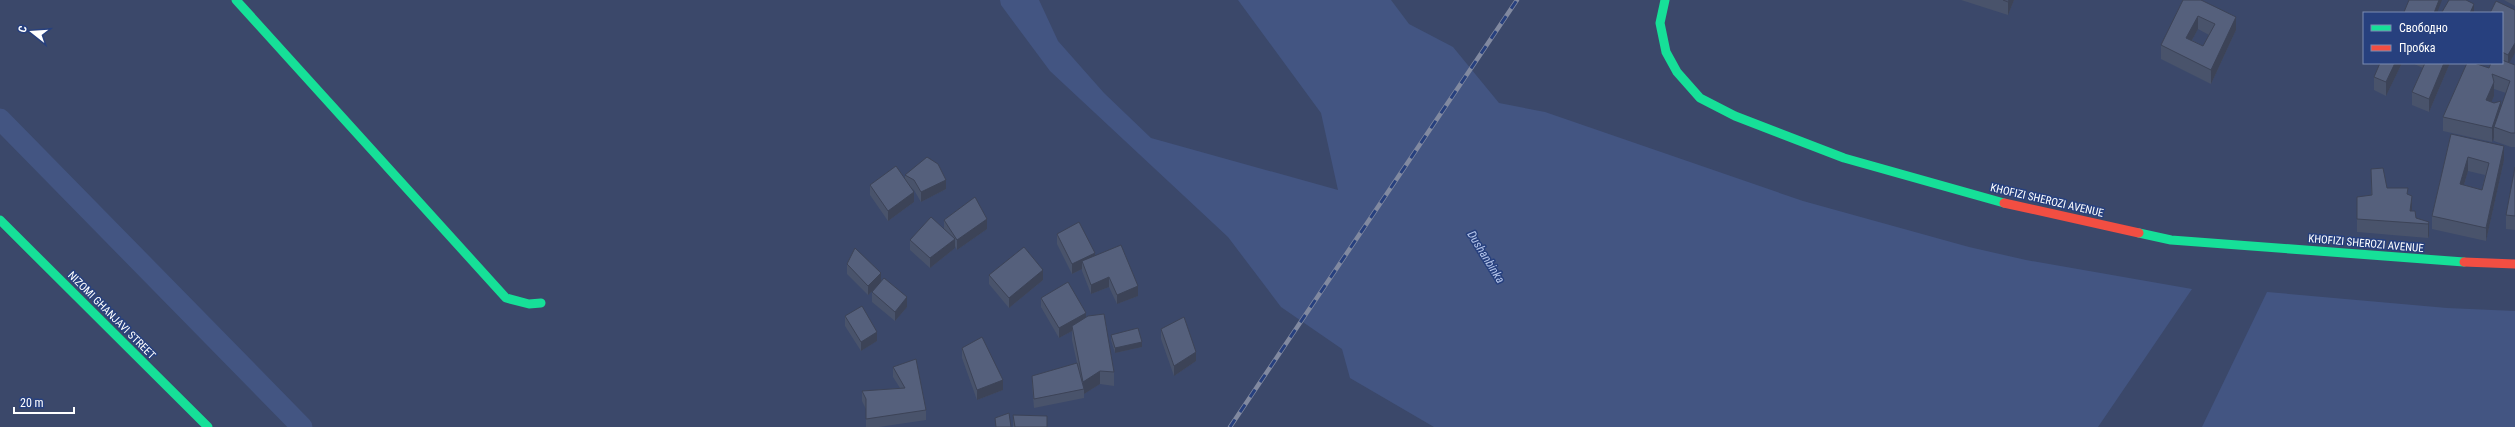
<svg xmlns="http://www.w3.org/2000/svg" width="2515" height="427" font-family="'Roboto Condensed',sans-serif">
<rect width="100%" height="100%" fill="#3b486a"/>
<path fill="#435582" d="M 1000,0 L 1039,0 L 1058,41 L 1104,93 L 1151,138 L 1338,190 L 1321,113 L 1238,0 L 1391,0 L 1409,24 L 1453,47 L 1499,103 L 1545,112 L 1803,201 L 1969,247 L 2026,260 L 2192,289 L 2098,427 L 1434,427 L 1350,378 L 1342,349 L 1281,307 L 1228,237 L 1050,71 L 1001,5 Z
M 2267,292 L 2447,308 L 2515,311 L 2515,427 L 2202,427 Z"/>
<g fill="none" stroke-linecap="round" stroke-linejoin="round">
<path stroke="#435582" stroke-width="21" d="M 0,119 L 302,427"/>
<path stroke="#16e098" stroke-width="9" d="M 236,0 L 506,298 L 529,304 L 541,303
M 1665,0 L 1660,23 L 1666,52 L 1677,72 L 1700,98 L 1735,116 L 1844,158 L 2004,203
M 0,220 L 208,427
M 2139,233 L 2171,240 L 2464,262"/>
<path stroke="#f24e42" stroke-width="9" d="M 2004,203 L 2139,233
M 2464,262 L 2515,264"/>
<defs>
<path id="rail" d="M 1230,427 L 1517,0"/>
</defs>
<use href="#rail" stroke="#8189a0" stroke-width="4.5"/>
<use href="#rail" stroke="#27407e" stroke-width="3" stroke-dasharray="9" stroke-linecap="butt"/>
</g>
<path fill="#49536b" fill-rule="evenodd" d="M 1961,0 L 2014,0 L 2008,15 Z
M 2183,0 L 2236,30 L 2211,84 L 2161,59 L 2161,45 ZM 2198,29 L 2209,35 L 2203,46 L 2192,40 Z
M 2504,0 L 2515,0 L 2515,6 Z
M 2515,10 L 2515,53 L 2509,63 L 2515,65 L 2515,147 L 2511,147 L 2494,141 L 2494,138 L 2492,142 L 2443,131 L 2443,117 L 2489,68 L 2502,63 L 2502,13 ZM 2494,89 L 2506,93 L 2501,107 L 2491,102 L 2494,96 Z
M 2380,63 L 2402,63 L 2386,96 L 2374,90 L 2374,77 Z
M 2412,63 L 2450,63 L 2429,112 L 2412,105 L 2412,92 L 2423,68 Z
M 2451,134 L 2504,160 L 2486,241 L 2432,229 L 2432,216 ZM 2468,171 L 2485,175 L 2482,190 L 2464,185 Z
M 2515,167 L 2515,230 L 2506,229 L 2506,215 Z
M 2371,169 L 2387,188 L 2408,194 L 2412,209 L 2412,211 L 2416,218 L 2429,222 L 2429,236 L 2428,238 L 2357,232 L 2357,219 L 2371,195 Z
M 905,175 L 946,189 L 921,202 L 914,190 L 910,187 L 914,202 L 888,221 L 870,195 L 870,185 L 905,180 Z
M 944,220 L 987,229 L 957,250 L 955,246 L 955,248 L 930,268 L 910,250 L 910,240 L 944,229 Z
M 1057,234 L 1095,256 L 1138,296 L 1117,304 L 1109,287 L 1091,294 L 1082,271 L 1082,269 L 1072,274 L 1057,244 Z
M 847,264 L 881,282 L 907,307 L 895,321 L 872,302 L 872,292 L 877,287 L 868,295 L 847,274 Z
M 989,275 L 1043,280 L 1009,308 L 989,284 Z
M 1041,298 L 1086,318 L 1114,372 L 1114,386 L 1100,384 L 1084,394 L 1084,398 L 1034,408 L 1032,385 L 1032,376 L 1077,363 L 1072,340 L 1072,331 L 1059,338 L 1041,307 Z
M 845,316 L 877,341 L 861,351 L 845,326 Z
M 1161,329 L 1196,361 L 1174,376 L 1161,339 Z
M 1111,335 L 1142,347 L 1115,353 L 1111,340 Z
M 962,348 L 1003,390 L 977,400 L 962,358 Z
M 893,367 L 926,410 L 926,420 L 879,427 L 866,427 L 866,409 L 862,401 L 862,391 L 900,388 L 893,377 Z
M 1013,415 L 1047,427 L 1013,427 Z"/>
<path fill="#3c4357" d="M 2009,0 L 2014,0 L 2008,15 L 2008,2 Z
M 2439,0 L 2442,0 L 2437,13 L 2434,13 Z
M 2474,4 L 2474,13 L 2470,13 Z
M 2198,16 L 2198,29 L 2186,51 L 2186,38 Z
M 2236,17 L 2236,30 L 2211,84 L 2211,70 Z
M 2515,43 L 2515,53 L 2508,65 L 2508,55 Z
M 2395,63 L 2402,63 L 2386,96 L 2386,82 Z
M 2444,63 L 2450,63 L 2429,112 L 2429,99 Z
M 2494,82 L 2494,96 L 2486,114 L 2486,100 Z
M 2501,101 L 2501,115 L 2494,127 L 2494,138 L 2492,142 L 2492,128 Z
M 2504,146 L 2504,160 L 2486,241 L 2486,228 Z
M 2468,157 L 2468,171 L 2460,198 L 2460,184 Z
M 946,180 L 946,189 L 921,202 L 921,192 Z
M 914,192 L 914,202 L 888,221 L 888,211 Z
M 2412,196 L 2412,209 L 2410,224 L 2410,211 Z
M 987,219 L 987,229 L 957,250 L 957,240 Z
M 2429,222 L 2429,236 L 2428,238 L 2428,224 Z
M 955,239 L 955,248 L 930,268 L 930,258 Z
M 1095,253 L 1095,262 L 1082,261 L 1082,269 L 1072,274 L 1072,264 Z
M 1043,270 L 1043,280 L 1009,308 L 1009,298 Z
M 881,273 L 881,283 L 868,295 L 868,286 Z
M 1109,277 L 1109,287 L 1091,294 L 1091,285 Z
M 1138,286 L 1138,296 L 1117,304 L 1117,295 Z
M 907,297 L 907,307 L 895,321 L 895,312 Z
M 1086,313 L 1086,323 L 1072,326 L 1072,331 L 1059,338 L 1059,328 Z
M 877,332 L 877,341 L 861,351 L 861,342 Z
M 1142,342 L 1142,347 L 1115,353 L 1115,348 Z
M 1196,352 L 1196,361 L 1174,376 L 1174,366 Z
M 1100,371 L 1100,384 L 1084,394 L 1084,389 L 1083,389 L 1083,382 Z
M 1003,380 L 1003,390 L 977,400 L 977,390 Z"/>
<path fill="#55607c" stroke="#3c4357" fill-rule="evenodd" d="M 2003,0 L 2009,0 L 2008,2 Z
M 2183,0 L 2201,0 L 2236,17 L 2211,70 L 2161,45 ZM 2198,16 L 2215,24 L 2203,46 L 2186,38 Z
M 2409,0 L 2439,0 L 2434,13 L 2405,13 L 2404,12 Z
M 2449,0 L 2466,0 L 2474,4 L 2470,13 L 2443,13 L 2442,12 Z
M 2496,1 L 2515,10 L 2515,43 L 2508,55 L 2502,52 L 2502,13 L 2490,13 Z
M 2502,60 L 2515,65 L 2515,133 L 2511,133 L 2494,127 L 2510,81 L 2492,74 L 2494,82 L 2486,100 L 2494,103 L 2501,101 L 2492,128 L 2443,117 L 2467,63 L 2474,63 L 2489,68 L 2491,63 L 2502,63 Z
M 2380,63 L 2395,63 L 2386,82 L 2374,77 Z
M 2425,63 L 2444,63 L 2429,99 L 2412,92 Z
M 2451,134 L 2504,146 L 2486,228 L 2432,216 ZM 2468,157 L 2489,163 L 2482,190 L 2460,184 Z
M 927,157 L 938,164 L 946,180 L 921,192 L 914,180 L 905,175 Z
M 896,166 L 914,192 L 888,211 L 870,185 Z
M 2515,167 L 2515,216 L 2506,215 Z
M 2383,168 L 2387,188 L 2408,188 L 2407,194 L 2412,196 L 2410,211 L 2415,211 L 2416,218 L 2429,222 L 2428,224 L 2357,219 L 2357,197 L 2372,195 L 2371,169 Z
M 975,197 L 987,219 L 957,240 L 944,220 Z
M 931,217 L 955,239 L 930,258 L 910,240 Z
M 1079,222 L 1095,253 L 1072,264 L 1057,234 Z
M 1121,245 L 1138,286 L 1117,295 L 1109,277 L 1091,285 L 1082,261 Z
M 1024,247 L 1043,270 L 1009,298 L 989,275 Z
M 855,248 L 881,273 L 868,286 L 847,264 Z
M 884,278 L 907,297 L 895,312 L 872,292 Z
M 1068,282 L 1086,313 L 1059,328 L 1041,298 Z
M 862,306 L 877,332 L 861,342 L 845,316 Z
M 1104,314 L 1114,372 L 1100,371 L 1083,382 L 1072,326 L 1088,316 Z
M 1184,317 L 1196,352 L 1174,366 L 1161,329 Z
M 1138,328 L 1142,342 L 1115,348 L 1111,335 Z
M 982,337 L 1003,380 L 977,390 L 962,348 Z
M 916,359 L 926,410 L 866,419 L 866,399 L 862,391 L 905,388 L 893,367 Z
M 1077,363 L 1084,389 L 1034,399 L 1032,376 Z
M 1009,413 L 1011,427 L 996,427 L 995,418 Z
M 1013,415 L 1047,416 L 1047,427 L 1015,427 Z"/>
<g text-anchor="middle" stroke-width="3" stroke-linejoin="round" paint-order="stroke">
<g font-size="11" fill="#fff" stroke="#27407e">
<text transform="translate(2047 200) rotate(13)" y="4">KHOFIZI SHEROZI AVENUE</text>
<text transform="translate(2366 243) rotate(5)" y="4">KHOFIZI SHEROZI AVENUE</text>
<text transform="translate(112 315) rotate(45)" y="4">NIZOMI GHANJAVI STREET</text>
</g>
<g font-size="12" font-style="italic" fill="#b8c8ed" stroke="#27407e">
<text transform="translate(1486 257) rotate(58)" y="4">Dushanbinka</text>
</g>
</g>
<rect x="2363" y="12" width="140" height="52" fill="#27407e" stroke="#7d8cb2"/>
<rect x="2371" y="25" width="20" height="6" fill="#16e098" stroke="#7d8cb2"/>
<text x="2399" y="32" font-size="12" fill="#ffffff">Свободно</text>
<rect x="2371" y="45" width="20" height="6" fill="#f24e42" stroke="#7d8cb2"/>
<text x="2399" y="52" font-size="12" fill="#ffffff">Пробка</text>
<g transform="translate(32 32) rotate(287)" stroke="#27407e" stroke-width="3" paint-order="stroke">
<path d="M0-3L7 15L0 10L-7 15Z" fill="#ffffff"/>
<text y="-6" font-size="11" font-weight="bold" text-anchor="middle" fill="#ffffff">С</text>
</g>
<path d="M14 407v6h60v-6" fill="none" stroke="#ffffff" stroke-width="2"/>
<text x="20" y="407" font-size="12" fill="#ffffff" stroke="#27407e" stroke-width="3" paint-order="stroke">20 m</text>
</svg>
